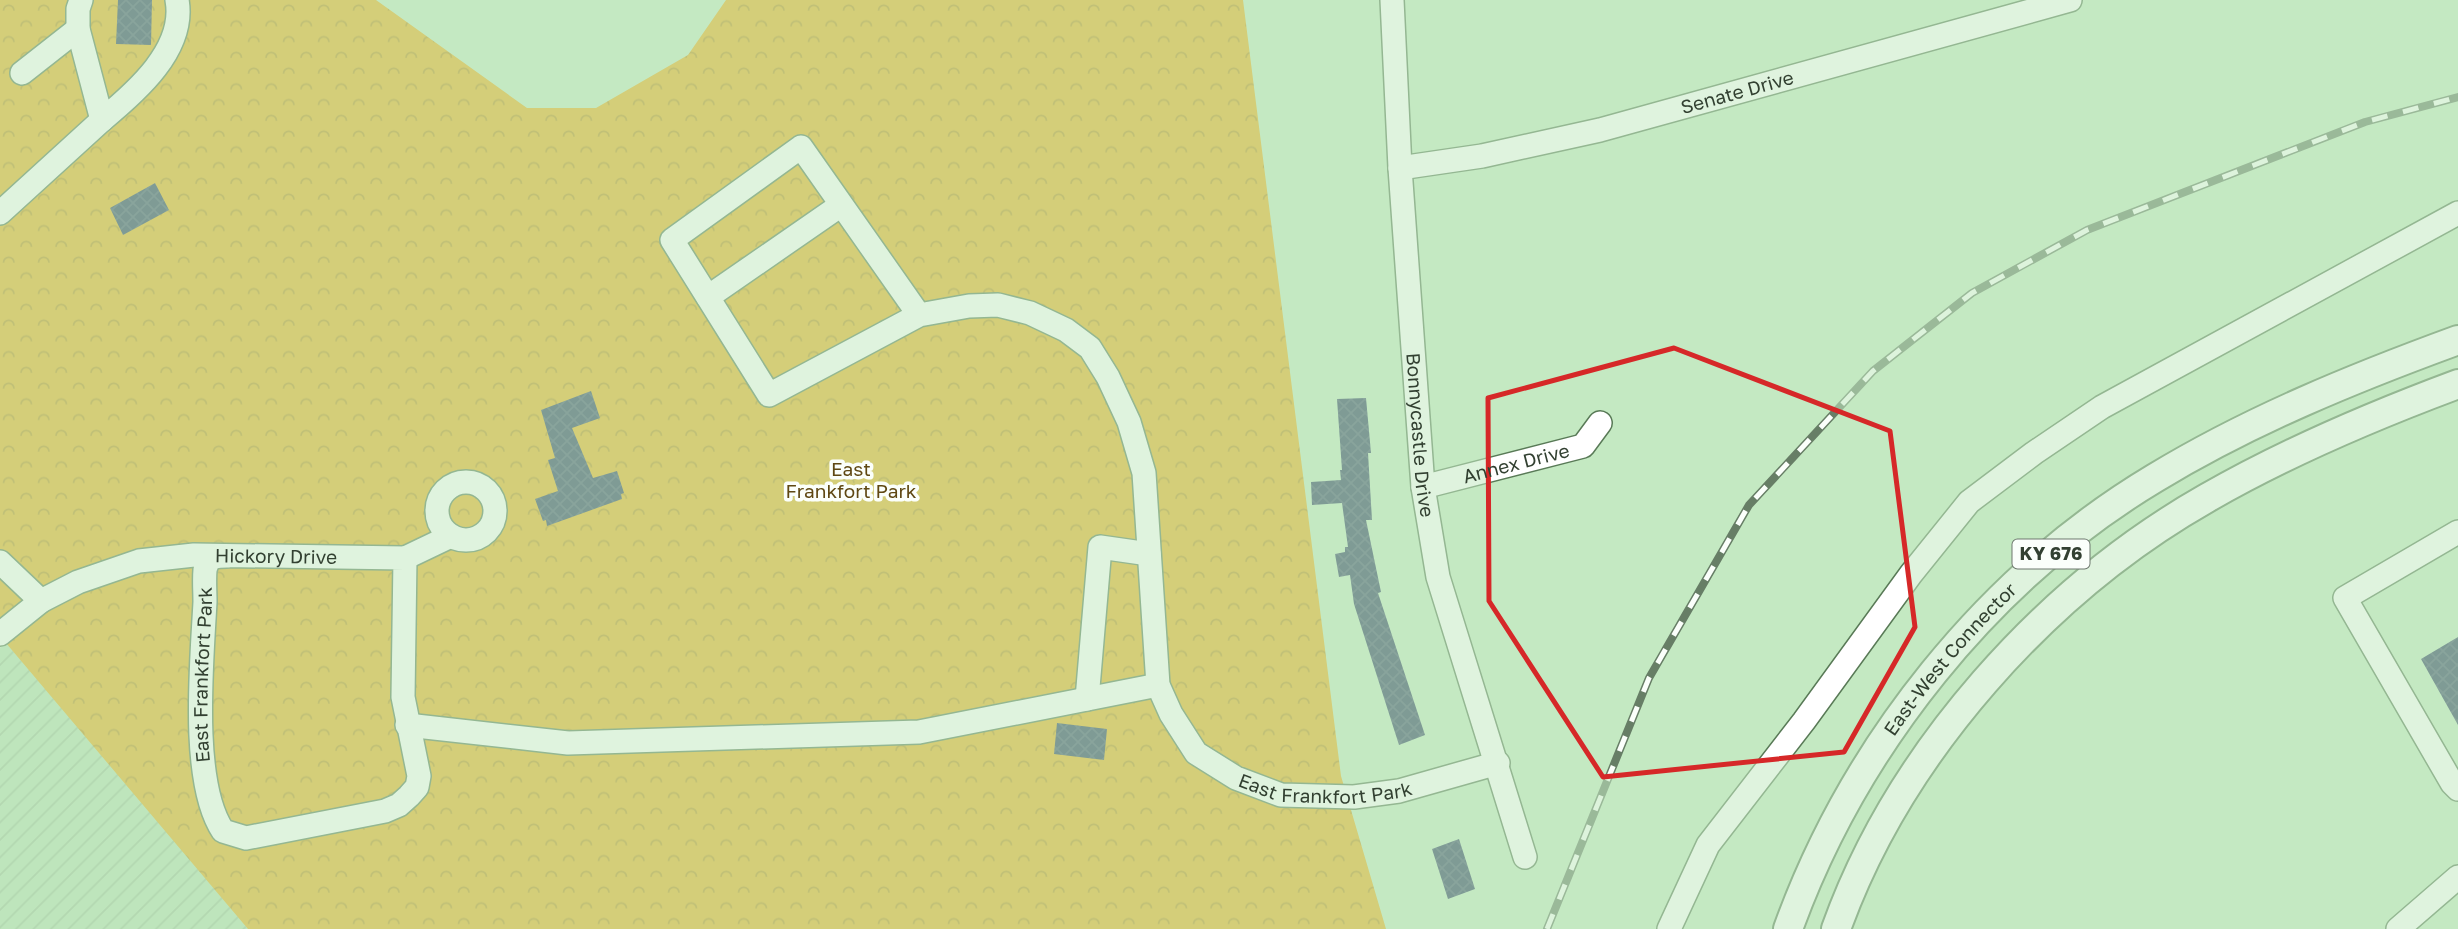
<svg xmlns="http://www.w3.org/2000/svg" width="2458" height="929" font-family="'Golos Text',sans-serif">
<defs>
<pattern id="industrial-furrows" width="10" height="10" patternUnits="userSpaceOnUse" patternTransform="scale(1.75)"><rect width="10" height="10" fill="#b7e1b4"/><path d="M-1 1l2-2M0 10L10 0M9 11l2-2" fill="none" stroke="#9ec29b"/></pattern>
<pattern id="park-crowns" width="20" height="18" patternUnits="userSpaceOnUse" patternTransform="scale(1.75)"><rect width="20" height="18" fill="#e6ad1f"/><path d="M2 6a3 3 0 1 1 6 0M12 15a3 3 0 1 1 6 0" fill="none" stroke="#bb8e1c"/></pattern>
<pattern id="building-cross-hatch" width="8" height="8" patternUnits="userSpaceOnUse" patternTransform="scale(1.75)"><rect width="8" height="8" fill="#2a3c5e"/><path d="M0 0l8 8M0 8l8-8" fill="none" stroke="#41516d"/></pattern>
</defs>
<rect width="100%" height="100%" fill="#c4e9c2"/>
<path fill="url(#industrial-furrows)" d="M 6,643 L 137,795 L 248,929 L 0,929 L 0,649 Z"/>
<path fill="url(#park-crowns)" d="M 0,0 L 376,0 L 527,108 L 596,108 L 688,55 L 726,0 L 1243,0 L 1341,776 L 1386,929 L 248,929 L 0,636 Z"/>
<path fill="url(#building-cross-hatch)" d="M 118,0 L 152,0 L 151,45 L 116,44 Z
M 155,183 L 169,210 L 123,235 L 110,208 Z
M 591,391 L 600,418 L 572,428 L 593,478 L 617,471 L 624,493 L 621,494 L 622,499 L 547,526 L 546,520 L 543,521 L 535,499 L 558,491 L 548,460 L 555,458 L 541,410 Z
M 1366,398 L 1371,453 L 1368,453 L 1372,520 L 1366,520 L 1381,592 L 1378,593 L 1425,735 L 1399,745 L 1354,604 L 1350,575 L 1339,577 L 1335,554 L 1345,552 L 1345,547 L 1348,547 L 1342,503 L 1312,505 L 1311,482 L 1341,480 L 1340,470 L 1342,470 L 1337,399 Z
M 2458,637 L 2458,725 L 2421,659 Z
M 1057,723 L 1107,729 L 1104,760 L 1054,754 Z
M 1459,839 L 1475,889 L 1448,899 L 1432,849 Z"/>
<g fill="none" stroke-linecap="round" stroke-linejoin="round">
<defs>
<g id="minor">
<path d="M 81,0 L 78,9 L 78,29 L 102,120 C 136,92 186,49 177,0"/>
<path id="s1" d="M 1392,0 L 1400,168 L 1423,487 L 1438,577 L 1525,857"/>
<path d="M 22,73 L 78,29"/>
<path id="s2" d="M 1400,168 L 1482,156 L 1600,130 L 2070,0"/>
<path d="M 0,213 L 102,120"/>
<path d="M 708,297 L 841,205"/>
<path id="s3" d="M 919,315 L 801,147 L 672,240 L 769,395 L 919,315 L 969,306 L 998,305 L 1030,313 L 1066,330 L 1090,348 L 1108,377 L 1129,422 L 1144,473 L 1158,685 L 1171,714 L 1196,753 L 1236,778 L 1281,795 L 1354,797 L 1399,791 L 1498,763"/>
<circle cx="466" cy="511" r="29"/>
<path id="s4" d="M 1423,487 L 1583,446 L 1600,423"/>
<path d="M 2458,532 L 2345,598 L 2452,783 L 2458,789"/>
<path d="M 405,558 L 451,536"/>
<path d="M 0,562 L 41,601"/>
<path id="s5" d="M 0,634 L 41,601 L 78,582 L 139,561 L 194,555 L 405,558 L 403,697 L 419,776 L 417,787 L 409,796 L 399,805 L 385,811 L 246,838 L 223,831 C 190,782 202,660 205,602 C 205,591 204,580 205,570 C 208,557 214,556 227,556"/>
<path d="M 1087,699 L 1100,547 L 1149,554"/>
<path d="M 407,725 L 568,743 L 919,732 L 1158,685"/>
<path d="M 1669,929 L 1708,845 L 1804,721 L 1911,574 L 1969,502 L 2034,453 L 2102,407 L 2458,213"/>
<path d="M 2398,929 L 2458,877"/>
</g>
<g id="major">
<path id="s6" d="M 1788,929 C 1854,746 1988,578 2155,478 C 2251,420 2354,378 2458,340"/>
<path d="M 1836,929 C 1899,753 2045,590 2207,498 C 2287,452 2372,416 2458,384"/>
</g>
</defs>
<use href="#minor" stroke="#597a57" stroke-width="26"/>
<use href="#major" stroke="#597a57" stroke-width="32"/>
<use href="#minor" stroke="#fff" stroke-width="23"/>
<use href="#major" stroke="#fff" stroke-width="28"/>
<defs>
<path id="rail" d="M 1547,929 L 1649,678 L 1749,505 L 1873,371 L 1972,293 L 2087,230 L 2365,122 L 2458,97"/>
</defs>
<use href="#rail" stroke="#677e66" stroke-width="8"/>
<use href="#rail" stroke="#fbfffb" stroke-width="5" stroke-dasharray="16" stroke-linecap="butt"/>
</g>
<path d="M0 0H2458V929H0ZM 1674,348 L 1890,431 L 1915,627 L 1844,752 L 1603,777 L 1489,601 L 1488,398 Z" fill="#c4e9c2" fill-opacity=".55" fill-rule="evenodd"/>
<path fill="none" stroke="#d62828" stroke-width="5" stroke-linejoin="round" d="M 1674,348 L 1890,431 L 1915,627 L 1844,752 L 1603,777 L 1489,601 L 1488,398 Z"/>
<g text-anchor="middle" stroke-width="7" stroke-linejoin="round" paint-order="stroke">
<rect fill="#fbfffb" stroke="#6e796e" stroke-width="2" x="2012.5" y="539.5" width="77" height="29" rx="5"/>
<g font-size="18" font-weight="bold" fill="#324031">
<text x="2051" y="560">KY 676</text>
</g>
<g font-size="19" fill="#324031" stroke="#fbfffb">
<text dy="7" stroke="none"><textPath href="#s2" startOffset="346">Senate Drive</textPath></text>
<text dy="7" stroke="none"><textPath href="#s1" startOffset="436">Bonnycastle Drive</textPath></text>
<text dy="7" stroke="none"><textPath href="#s4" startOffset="96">Annex Drive</textPath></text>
<text dy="7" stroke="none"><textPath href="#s5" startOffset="296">Hickory Drive</textPath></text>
<text dy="7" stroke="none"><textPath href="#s6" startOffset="317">East-West Connector</textPath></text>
<text dy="7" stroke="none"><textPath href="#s5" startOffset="1022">East Frankfort Park</textPath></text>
<text dy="7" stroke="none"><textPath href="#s3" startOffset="1466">East Frankfort Park</textPath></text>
</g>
<g font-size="19" fill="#5f4813" stroke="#fbfffb">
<text x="851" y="476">East<tspan x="851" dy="22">Frankfort Park</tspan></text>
</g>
</g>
</svg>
